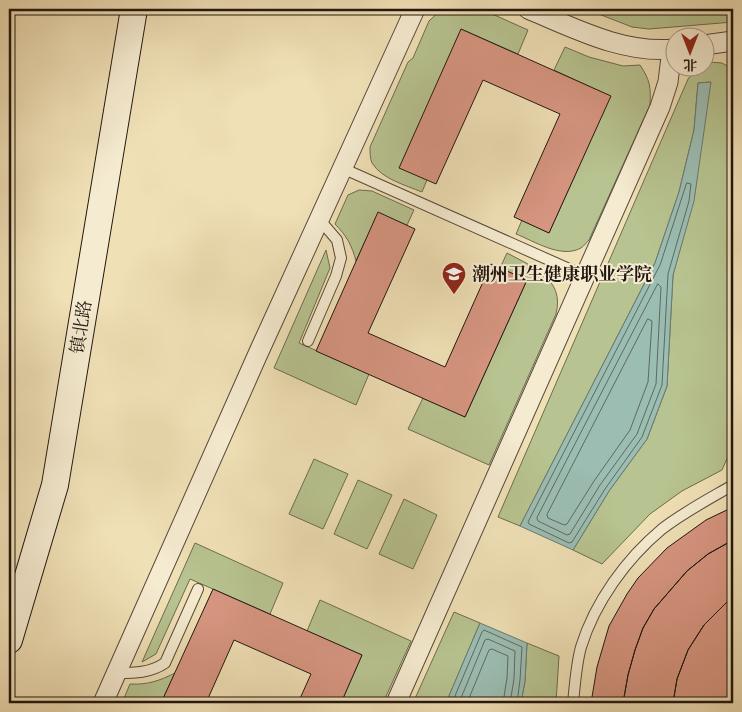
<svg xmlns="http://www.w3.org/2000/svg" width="742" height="712" font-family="'IM FELL Double Pica','Noto Serif SC',serif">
<rect width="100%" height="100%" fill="#f0e0b6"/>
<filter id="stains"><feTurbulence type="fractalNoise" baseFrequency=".004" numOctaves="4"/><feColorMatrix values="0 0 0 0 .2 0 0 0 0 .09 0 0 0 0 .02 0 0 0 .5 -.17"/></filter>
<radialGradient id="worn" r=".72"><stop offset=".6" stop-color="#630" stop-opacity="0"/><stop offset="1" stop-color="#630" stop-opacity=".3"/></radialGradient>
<path fill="#b7c390" stroke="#6c6c50" d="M 442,9 L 481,9 L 528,30 L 518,54 L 461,29 L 427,180 L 422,192 C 405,185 382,179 372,163 C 370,159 370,152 370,147 L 408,62 L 413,58 L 429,21 Z
M 586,9 L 733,9 L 733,22 L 649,29 L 632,27 Z
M 565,47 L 589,57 L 623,66 L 640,65 C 650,80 651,87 650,105 L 589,240 C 587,242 584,246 581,248 C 561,259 534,241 516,234 L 522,220 L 549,233 L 610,96 L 554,70 Z
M 709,62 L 722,63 L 731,68 L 733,93 L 733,445 L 722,470 L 682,491 L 650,514 L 602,564 L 573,550 L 609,491 L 647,439 L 667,386 L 673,275 L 694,198 L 710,82 L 698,83 L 694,130 L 679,192 L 655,263 L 520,526 L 498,517 L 688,79 L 697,68 L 704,68 L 705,64 Z
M 359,190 L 372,191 L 414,210 L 407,225 L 378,213 L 356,261 C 352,246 347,236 335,224 L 348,195 Z
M 326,250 L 330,268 L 299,343 L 369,374 L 356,405 L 274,368 Z
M 507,253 C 533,267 565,279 556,314 L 489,465 L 408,429 L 423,398 L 465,417 L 527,280 L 500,268 Z
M 314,459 L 348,474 L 323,529 L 289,514 Z
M 358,480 L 392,495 L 367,549 L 334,534 Z
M 404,499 L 437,515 L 413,569 L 379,554 Z
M 195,543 L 283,583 L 270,614 L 190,579 L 156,654 L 142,662 Z
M 320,600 L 411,641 L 383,703 L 341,703 L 362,655 L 307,631 Z
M 454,612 L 480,623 L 446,703 L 413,703 Z
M 527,643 L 559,656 L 556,703 L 521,703 L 525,681 Z
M 175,673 L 161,703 L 122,703 L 130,684 C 147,685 159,681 175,673 Z"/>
<path fill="#9bbdb2" stroke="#6b7a72" d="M 711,82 L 694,201 L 673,275 L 667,386 L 647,439 L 609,491 L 573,550 L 520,526 L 655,263 L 679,192 L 694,130 L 698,83 Z
M 480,623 L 527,643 L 525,681 L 521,703 L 446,703 Z"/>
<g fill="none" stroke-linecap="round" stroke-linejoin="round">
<path stroke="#5e6a62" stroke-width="1" d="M 687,183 L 691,184 L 689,201 L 668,274 L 662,385 L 642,437 L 605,489 L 572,542 L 569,543 L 529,524 L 528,522 L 660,265 Z
M 658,284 L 661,287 L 656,384 L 637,434 L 600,485 L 570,534 L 567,535 L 538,521 L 537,518 Z
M 648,319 L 652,321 L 648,382 L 630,430 L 594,481 L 567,524 L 564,525 L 548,518 L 547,515 Z
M 452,703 L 482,632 L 484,630 L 522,647 L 520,680 L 517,703
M 459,703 L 485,640 L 488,639 L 515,651 L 514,679 L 510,703
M 467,703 L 489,650 L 492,649 L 508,656 L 507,678 L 503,703"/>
</g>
<path fill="#d69580" stroke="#221611" d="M 461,29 L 611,96 L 549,233 L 514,217 L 560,114 L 483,80 L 436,184 L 399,168 Z
M 378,212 L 415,229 L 368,333 L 445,367 L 491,264 L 527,280 L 465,417 L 316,351 Z
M 733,507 L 733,540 L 708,554 L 687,571 L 654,609 L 643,628 L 635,650 L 628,675 L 623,703 L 591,703 L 597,667 L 609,626 L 627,594 L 638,578 L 667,548 L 706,520 Z
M 733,540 L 733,596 L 704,625 L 688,650 L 677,679 L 673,703 L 623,703 L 628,675 L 635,650 L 643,628 L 654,609 L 687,571 L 708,554 Z
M 213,589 L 362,655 L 341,703 L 298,703 L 311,674 L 234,640 L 206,703 L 161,703 Z
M 733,596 L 733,703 L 673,703 L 677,679 L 688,650 L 704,625 Z"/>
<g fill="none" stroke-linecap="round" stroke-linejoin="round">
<defs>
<path id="lane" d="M 342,168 L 585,276
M 308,341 L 336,276 L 341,258 L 337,240 L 319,219
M 117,673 C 135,673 150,673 165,663 L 198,589
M 573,703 C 575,685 576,665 581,647 C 595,602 626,559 662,529 C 684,512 709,499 733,485"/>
<path id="street" d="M 528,9 C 574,28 623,54 674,49
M 704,45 L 733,41
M 103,703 L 257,356 L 415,9
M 396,703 L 660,107 L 668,82 L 672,49"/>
<path id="secondary" d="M 9,640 L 55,485 L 134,9"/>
</defs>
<use href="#lane" stroke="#56483a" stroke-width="12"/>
<use href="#street" stroke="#56483a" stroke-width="21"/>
<use href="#secondary" stroke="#221611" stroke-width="28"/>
<use href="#lane" stroke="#f5ebd0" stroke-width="10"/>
<use href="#street" stroke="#f5ebd0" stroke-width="19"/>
<use href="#secondary" stroke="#f5ebd0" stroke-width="26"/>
</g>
<defs>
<symbol id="university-pin" viewBox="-11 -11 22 30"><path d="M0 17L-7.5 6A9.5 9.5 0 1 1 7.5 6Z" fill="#8f2418" stroke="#f5ebd0"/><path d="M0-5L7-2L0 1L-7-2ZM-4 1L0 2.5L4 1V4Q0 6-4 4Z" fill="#fff"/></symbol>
</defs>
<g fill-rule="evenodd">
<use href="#university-pin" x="440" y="260" width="28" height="38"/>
</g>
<g text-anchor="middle" stroke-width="4" stroke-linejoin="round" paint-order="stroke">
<g font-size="18" font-weight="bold" fill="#221611" stroke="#f5ebd0" text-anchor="start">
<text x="472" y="280">潮州卫生健康职业学院</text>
</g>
<g font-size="18" fill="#221611" stroke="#f5ebd0">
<text transform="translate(81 327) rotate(-81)" y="6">镇北路</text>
</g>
</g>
<rect width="742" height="712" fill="none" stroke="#f0e0b6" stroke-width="30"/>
<rect x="10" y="10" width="722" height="692" fill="none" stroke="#221611" stroke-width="2.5"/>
<rect x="15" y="15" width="712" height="682" fill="none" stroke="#221611"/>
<g transform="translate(690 52) rotate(180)"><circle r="24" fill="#f5ebd0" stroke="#a19684"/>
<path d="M0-4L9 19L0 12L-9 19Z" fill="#8f2418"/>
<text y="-8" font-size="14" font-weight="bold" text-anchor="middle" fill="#221611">北</text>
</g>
<rect width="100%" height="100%" filter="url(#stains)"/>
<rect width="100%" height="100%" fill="url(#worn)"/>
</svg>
